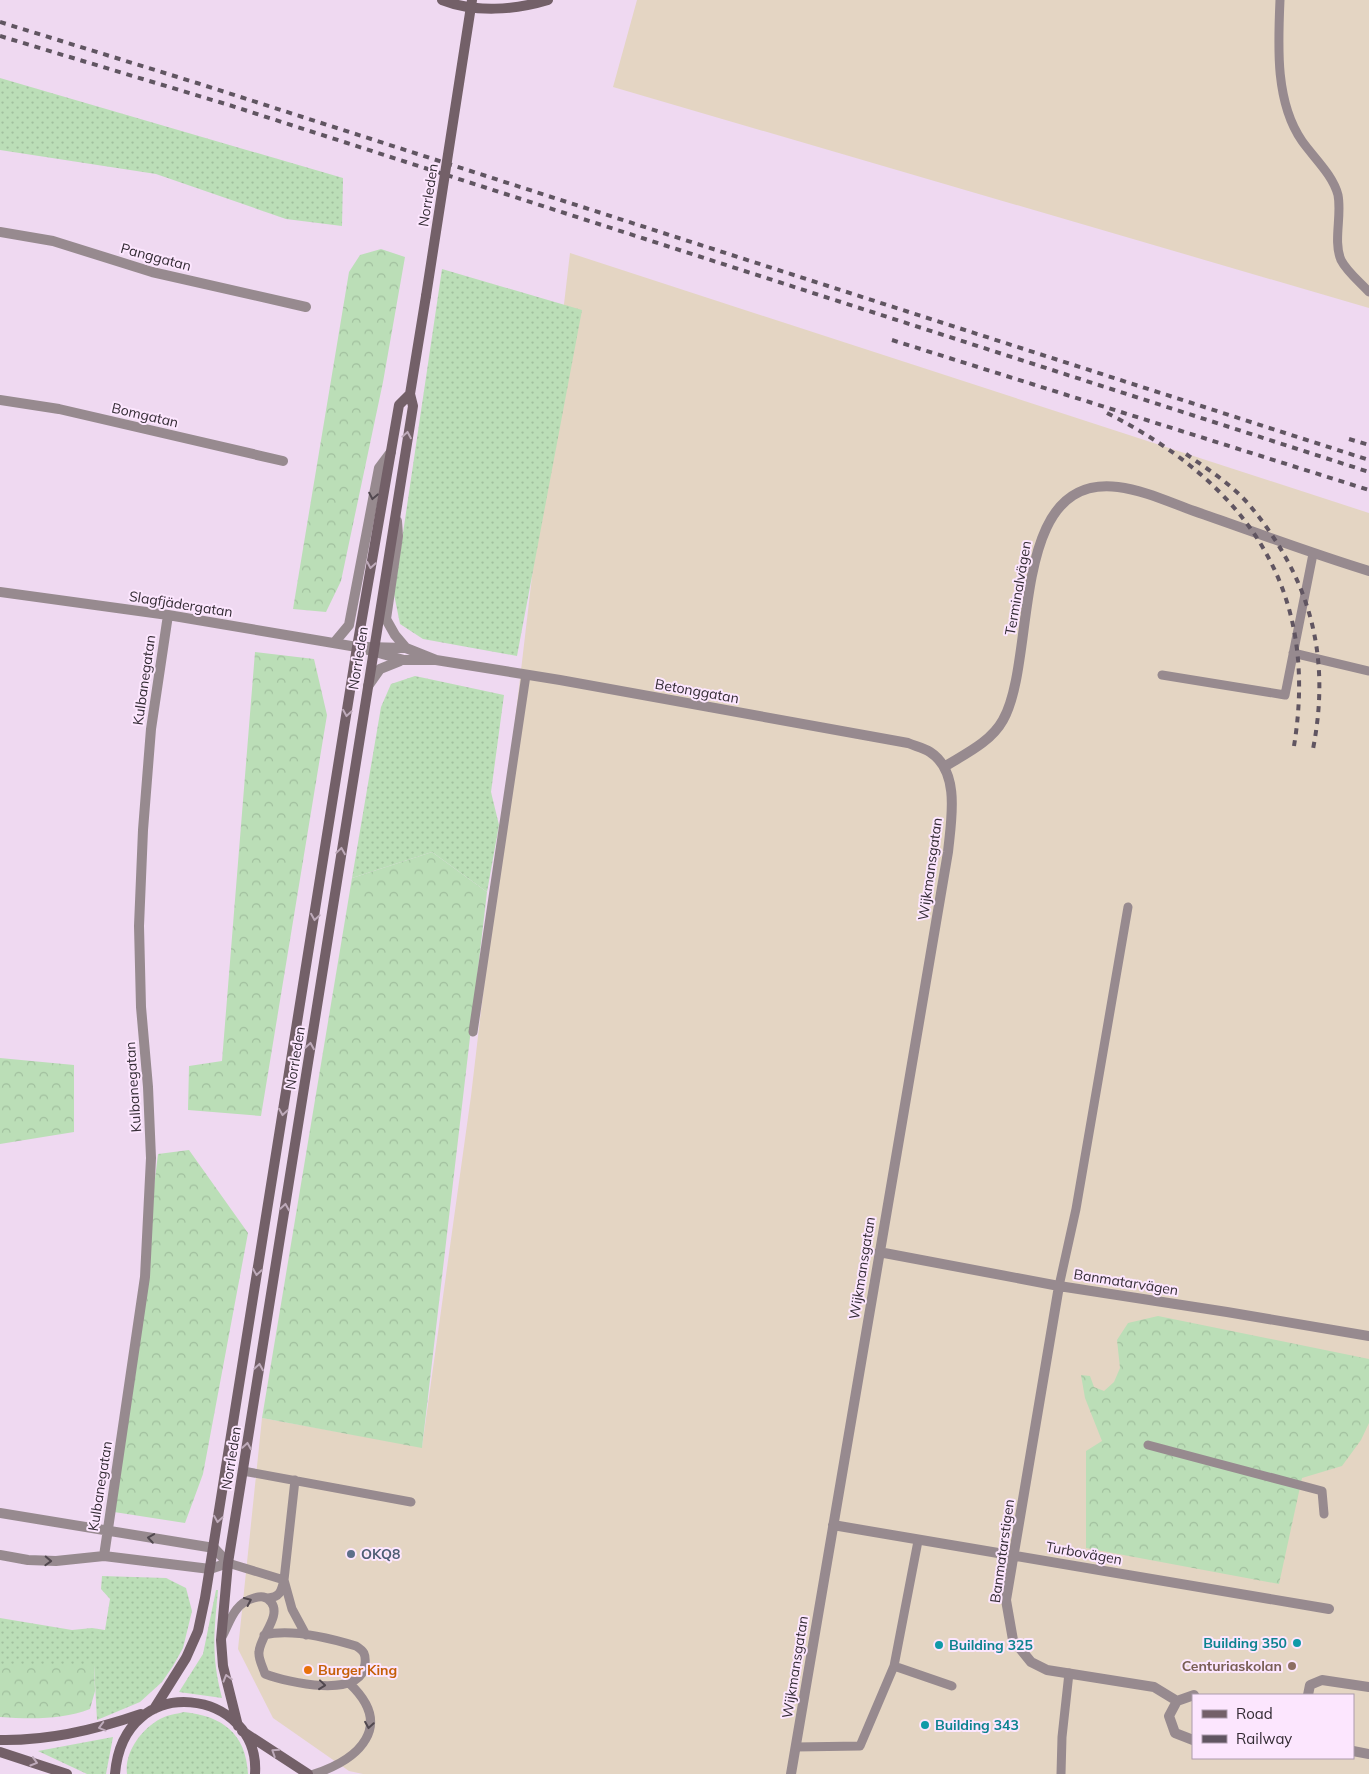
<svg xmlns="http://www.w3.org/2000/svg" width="1369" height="1774" font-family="Mulish,sans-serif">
<defs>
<pattern id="grass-dots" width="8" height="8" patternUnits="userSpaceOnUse" patternTransform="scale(1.25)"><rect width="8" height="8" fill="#bbdeb7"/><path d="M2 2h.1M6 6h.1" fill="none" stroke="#a1bf9e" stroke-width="1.8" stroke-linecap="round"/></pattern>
<pattern id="forest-crowns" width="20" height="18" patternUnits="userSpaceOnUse" patternTransform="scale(1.25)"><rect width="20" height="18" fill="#bbdeb7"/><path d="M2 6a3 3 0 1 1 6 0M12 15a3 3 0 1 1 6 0" fill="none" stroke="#a1bf9e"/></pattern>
</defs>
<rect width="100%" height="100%" fill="#efd9f1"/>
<path fill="#e4d5c3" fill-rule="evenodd" d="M 637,0 L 1369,0 L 1369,308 L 613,87 Z
M 570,253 L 1369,513 L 1369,1774 L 363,1774 L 349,1771 L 273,1718 L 238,1649 L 262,1418 L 422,1447 L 471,1096 ZM 1193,1695 L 1353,1695 L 1353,1758 L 1193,1758 Z"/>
<path fill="url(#grass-dots)" d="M 0,78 L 343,178 L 342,226 L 286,219 L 156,174 L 0,150 Z
M 442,269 L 582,310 L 517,656 L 423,639 L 400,624 L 394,594 Z
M 415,676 L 504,695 L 491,792 L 499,825 L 487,892 L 432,852 L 352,878 L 381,707 L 391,684 Z
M 102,1576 L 166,1578 L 186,1588 L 192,1611 L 183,1648 L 173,1666 L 162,1682 L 140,1702 L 97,1720 L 94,1665 L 0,1665 L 0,1618 L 72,1630 L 92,1628 L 105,1630 L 110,1599 L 101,1589 Z
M 216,1590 L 218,1590 C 214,1633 211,1656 222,1698 L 179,1692 L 203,1654 Z
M 184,1712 C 222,1716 246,1733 248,1774 L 127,1774 C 124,1752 142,1729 160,1719 C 167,1715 176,1714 184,1712 Z
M 113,1737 L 106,1774 L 87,1774 L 38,1751 Z"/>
<path fill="url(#forest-crowns)" d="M 381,249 L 405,257 L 383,382 L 341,581 L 326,612 L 293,609 L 349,272 L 360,255 Z
M 255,652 L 314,659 L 327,715 L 261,1116 L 188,1110 L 189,1066 L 222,1061 Z
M 432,852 L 487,892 L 422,1448 L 262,1418 L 352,878 Z
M 0,1058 L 74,1065 L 74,1132 L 0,1144 Z
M 189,1150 L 248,1233 L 203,1474 L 185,1523 L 114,1512 L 158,1154 Z
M 1158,1316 L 1369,1359 L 1369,1423 L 1361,1440 L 1342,1466 L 1302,1478 L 1279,1584 L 1086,1548 L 1086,1451 L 1102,1441 L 1085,1398 L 1081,1375 L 1090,1376 L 1094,1387 L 1104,1391 L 1114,1382 L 1120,1368 L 1117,1340 L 1128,1323 Z
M 0,1665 L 94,1665 L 95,1691 L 90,1709 C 62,1720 30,1719 0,1717 Z"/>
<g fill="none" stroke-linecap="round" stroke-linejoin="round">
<path stroke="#978a8f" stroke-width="9" d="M 1280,0 C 1278,46 1275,102 1302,141 C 1314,158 1333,175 1338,195 C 1342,216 1333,241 1341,260 C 1347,272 1361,283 1369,292
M 1293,653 L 1369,671
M 1162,675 L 1285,695 L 1313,554
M 473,1032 L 526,675
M 1059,1286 L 1076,1209 L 1128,907
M 1148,1445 L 1322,1491 L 1324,1514
M 243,1471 L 411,1502
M 918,1541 L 894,1666 L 952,1686
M 228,1563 L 284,1580 L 292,1609 L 306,1635
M 268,1598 C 280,1597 281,1592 284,1580 L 295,1480
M 223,1635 C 231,1619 235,1603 254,1598 C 261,1596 266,1596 271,1602 C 282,1616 260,1636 259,1652 C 258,1659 263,1667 265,1674 C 287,1682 361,1700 365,1664 C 366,1654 364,1651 356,1646 C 330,1638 291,1628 264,1635
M 796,1747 L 860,1746 L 894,1666
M 314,1774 C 360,1759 394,1726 350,1684
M 1061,1774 L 1062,1737 L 1069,1673"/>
<path stroke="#978a8f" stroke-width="10" d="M 0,232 L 53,241 L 152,272 L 306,307
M 0,400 L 59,409 L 283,461
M 397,521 L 398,536 L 386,619 L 395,635 L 406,648
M 0,592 L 168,615 L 357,647 L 404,660 L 436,660 L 560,680 L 908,743 C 915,746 924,748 930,752 C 961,772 951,821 948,852 L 791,1774
M 334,643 L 349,625 L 379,468 L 391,452
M 366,647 L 406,648 L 436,660
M 368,686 L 380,669 L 400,661
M 944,767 C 965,754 991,742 1003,720 C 1038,658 1007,473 1118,487 C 1143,490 1169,502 1194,511 C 1252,531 1310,553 1369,571
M 879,1252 L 1059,1286 L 1227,1312 L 1369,1336
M 1059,1286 L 1006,1600 L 1013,1640 L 1031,1662 L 1047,1670 L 1154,1687 L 1177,1701
M 0,1513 L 214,1548 L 228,1563 L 210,1569 L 104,1556 L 56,1561 L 28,1560 L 0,1555
M 833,1525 L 1329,1609
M 104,1556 L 145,1277 L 151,1158 L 148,1087 L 141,1007 L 139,926 L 143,830 L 151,729 L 168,615
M 1308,1695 L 1310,1685 L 1322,1680 L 1369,1687
M 1193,1740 L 1175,1733 L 1169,1716 L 1177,1701 L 1194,1695
M 1353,1751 L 1369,1754"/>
<path stroke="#736068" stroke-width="10" d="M 442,0 C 475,13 515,10 548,0
M 154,1709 L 186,1658 L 198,1631 L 205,1598 L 357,647 L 399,405 L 410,394
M 238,1726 L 223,1666 L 221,1640 L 228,1563 L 413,406 L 410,394 L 426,296
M 242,1731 L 308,1774
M 0,1740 C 49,1741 95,1730 141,1714
M 0,1752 L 67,1774
M 115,1774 C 124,1667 261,1690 255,1774"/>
<path stroke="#605561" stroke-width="4" stroke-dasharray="6 6" stroke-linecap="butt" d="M 0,22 L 197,83 L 1369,460
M 0,36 L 229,105 L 1369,472
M 892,340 L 1369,490
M 1107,413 C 1245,483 1320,587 1294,746
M 1349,439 L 1369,445
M 1186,454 C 1209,470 1234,486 1251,507 C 1311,580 1331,657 1313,749"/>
<path stroke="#736068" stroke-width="10" d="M 426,296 L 472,0"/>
</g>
<defs><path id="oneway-chevron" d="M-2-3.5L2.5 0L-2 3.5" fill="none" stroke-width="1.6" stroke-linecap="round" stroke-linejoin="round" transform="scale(1.25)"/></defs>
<g stroke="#beaaba">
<use href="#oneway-chevron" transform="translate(407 435) rotate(-80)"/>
<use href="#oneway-chevron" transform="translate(371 565) rotate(100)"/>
<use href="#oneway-chevron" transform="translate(347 713) rotate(99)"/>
<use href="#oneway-chevron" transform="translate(341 851) rotate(-81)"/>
<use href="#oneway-chevron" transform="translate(315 917) rotate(99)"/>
<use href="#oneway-chevron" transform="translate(310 1046) rotate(-81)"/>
<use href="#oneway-chevron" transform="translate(283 1112) rotate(99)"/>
<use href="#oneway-chevron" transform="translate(285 1207) rotate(-81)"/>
<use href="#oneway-chevron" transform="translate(257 1272) rotate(99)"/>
<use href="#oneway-chevron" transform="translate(259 1367) rotate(-81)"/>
<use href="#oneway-chevron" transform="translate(247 1446) rotate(-81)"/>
<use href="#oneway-chevron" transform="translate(218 1519) rotate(99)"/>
<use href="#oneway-chevron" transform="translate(227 1678) rotate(-106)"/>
<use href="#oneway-chevron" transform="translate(102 1727) rotate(165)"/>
<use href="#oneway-chevron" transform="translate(275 1752) rotate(-147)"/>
<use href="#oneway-chevron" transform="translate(34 1762) rotate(17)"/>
</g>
<g stroke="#51484f">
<use href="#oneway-chevron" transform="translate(373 496) rotate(101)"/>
<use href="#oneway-chevron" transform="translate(151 1538) rotate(-171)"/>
<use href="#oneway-chevron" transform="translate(48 1561) rotate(2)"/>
<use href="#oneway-chevron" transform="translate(248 1601) rotate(-25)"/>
<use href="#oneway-chevron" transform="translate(322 1685) rotate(6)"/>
<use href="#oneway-chevron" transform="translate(369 1725) rotate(99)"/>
</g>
<circle fill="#5c6f8a" stroke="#fce6fe" stroke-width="2" cx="351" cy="1554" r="5"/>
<g fill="#0f9aa8" stroke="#fce6fe" stroke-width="2">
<circle cx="1297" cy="1643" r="5"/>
<circle cx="939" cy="1645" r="5"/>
<circle cx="925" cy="1725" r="5"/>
</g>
<circle fill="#8d6e63" stroke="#fce6fe" stroke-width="2" cx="1292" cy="1666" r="5"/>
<circle fill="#e8710a" stroke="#fce6fe" stroke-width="2" cx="308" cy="1670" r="5"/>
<g text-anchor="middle" stroke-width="4" stroke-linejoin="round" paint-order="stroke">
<g font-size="14" fill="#332b34" stroke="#fce6fe">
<text transform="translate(428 195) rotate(-81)" y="5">Norrleden</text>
<text transform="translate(156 257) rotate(15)" y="5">Panggatan</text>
<text transform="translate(145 415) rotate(13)" y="5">Bomgatan</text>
<text transform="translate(1018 588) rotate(-80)" y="5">Terminalvägen</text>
<text transform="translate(181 604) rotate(9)" y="5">Slagfjädergatan</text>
<text transform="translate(358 658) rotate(-81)" y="5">Norrleden</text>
<text transform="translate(144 680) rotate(-82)" y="5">Kulbanegatan</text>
<text transform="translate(697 691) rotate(10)" y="5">Betonggatan</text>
<text transform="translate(930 869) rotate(-82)" y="5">Wijkmansgatan</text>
<text transform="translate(295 1058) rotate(-81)" y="5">Norrleden</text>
<text transform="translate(133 1087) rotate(-94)" y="5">Kulbanegatan</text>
<text transform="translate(862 1268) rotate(-81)" y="5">Wijkmansgatan</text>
<text transform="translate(1126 1282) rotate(9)" y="5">Banmatarvägen</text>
<text transform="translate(231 1458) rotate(-81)" y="5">Norrleden</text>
<text transform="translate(100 1486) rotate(-81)" y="5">Kulbanegatan</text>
<text transform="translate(1002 1551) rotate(-82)" y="5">Banmatarstigen</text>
<text transform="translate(1084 1553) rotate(10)" y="5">Turbovägen</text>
<text transform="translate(795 1667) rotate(-81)" y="5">Wijkmansgatan</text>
</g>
<g font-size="14" font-weight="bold" fill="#4e5e75" stroke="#fce6fe" text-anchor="start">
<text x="361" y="1559">OKQ8</text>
</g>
<g font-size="14" font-weight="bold" fill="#0d838f" stroke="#fce6fe" text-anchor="start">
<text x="1287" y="1648" text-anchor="end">Building 350</text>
<text x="949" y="1650">Building 325</text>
<text x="935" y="1730">Building 343</text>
</g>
<g font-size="14" font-weight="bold" fill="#785e54" stroke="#fce6fe" text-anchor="end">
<text x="1282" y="1671">Centuriaskolan</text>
</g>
<g font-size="14" font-weight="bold" fill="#c56008" stroke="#fce6fe" text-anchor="start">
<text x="318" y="1675">Burger King</text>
</g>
</g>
<rect x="1192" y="1694" width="162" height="65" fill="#fce6fe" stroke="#ac9bad"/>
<rect x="1202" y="1710" width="25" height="8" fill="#736068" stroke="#ac9bad"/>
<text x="1236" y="1719" font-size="15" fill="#332b34">Road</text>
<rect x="1202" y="1735" width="25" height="8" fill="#605561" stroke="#ac9bad"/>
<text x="1236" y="1744" font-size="15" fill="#332b34">Railway</text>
</svg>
